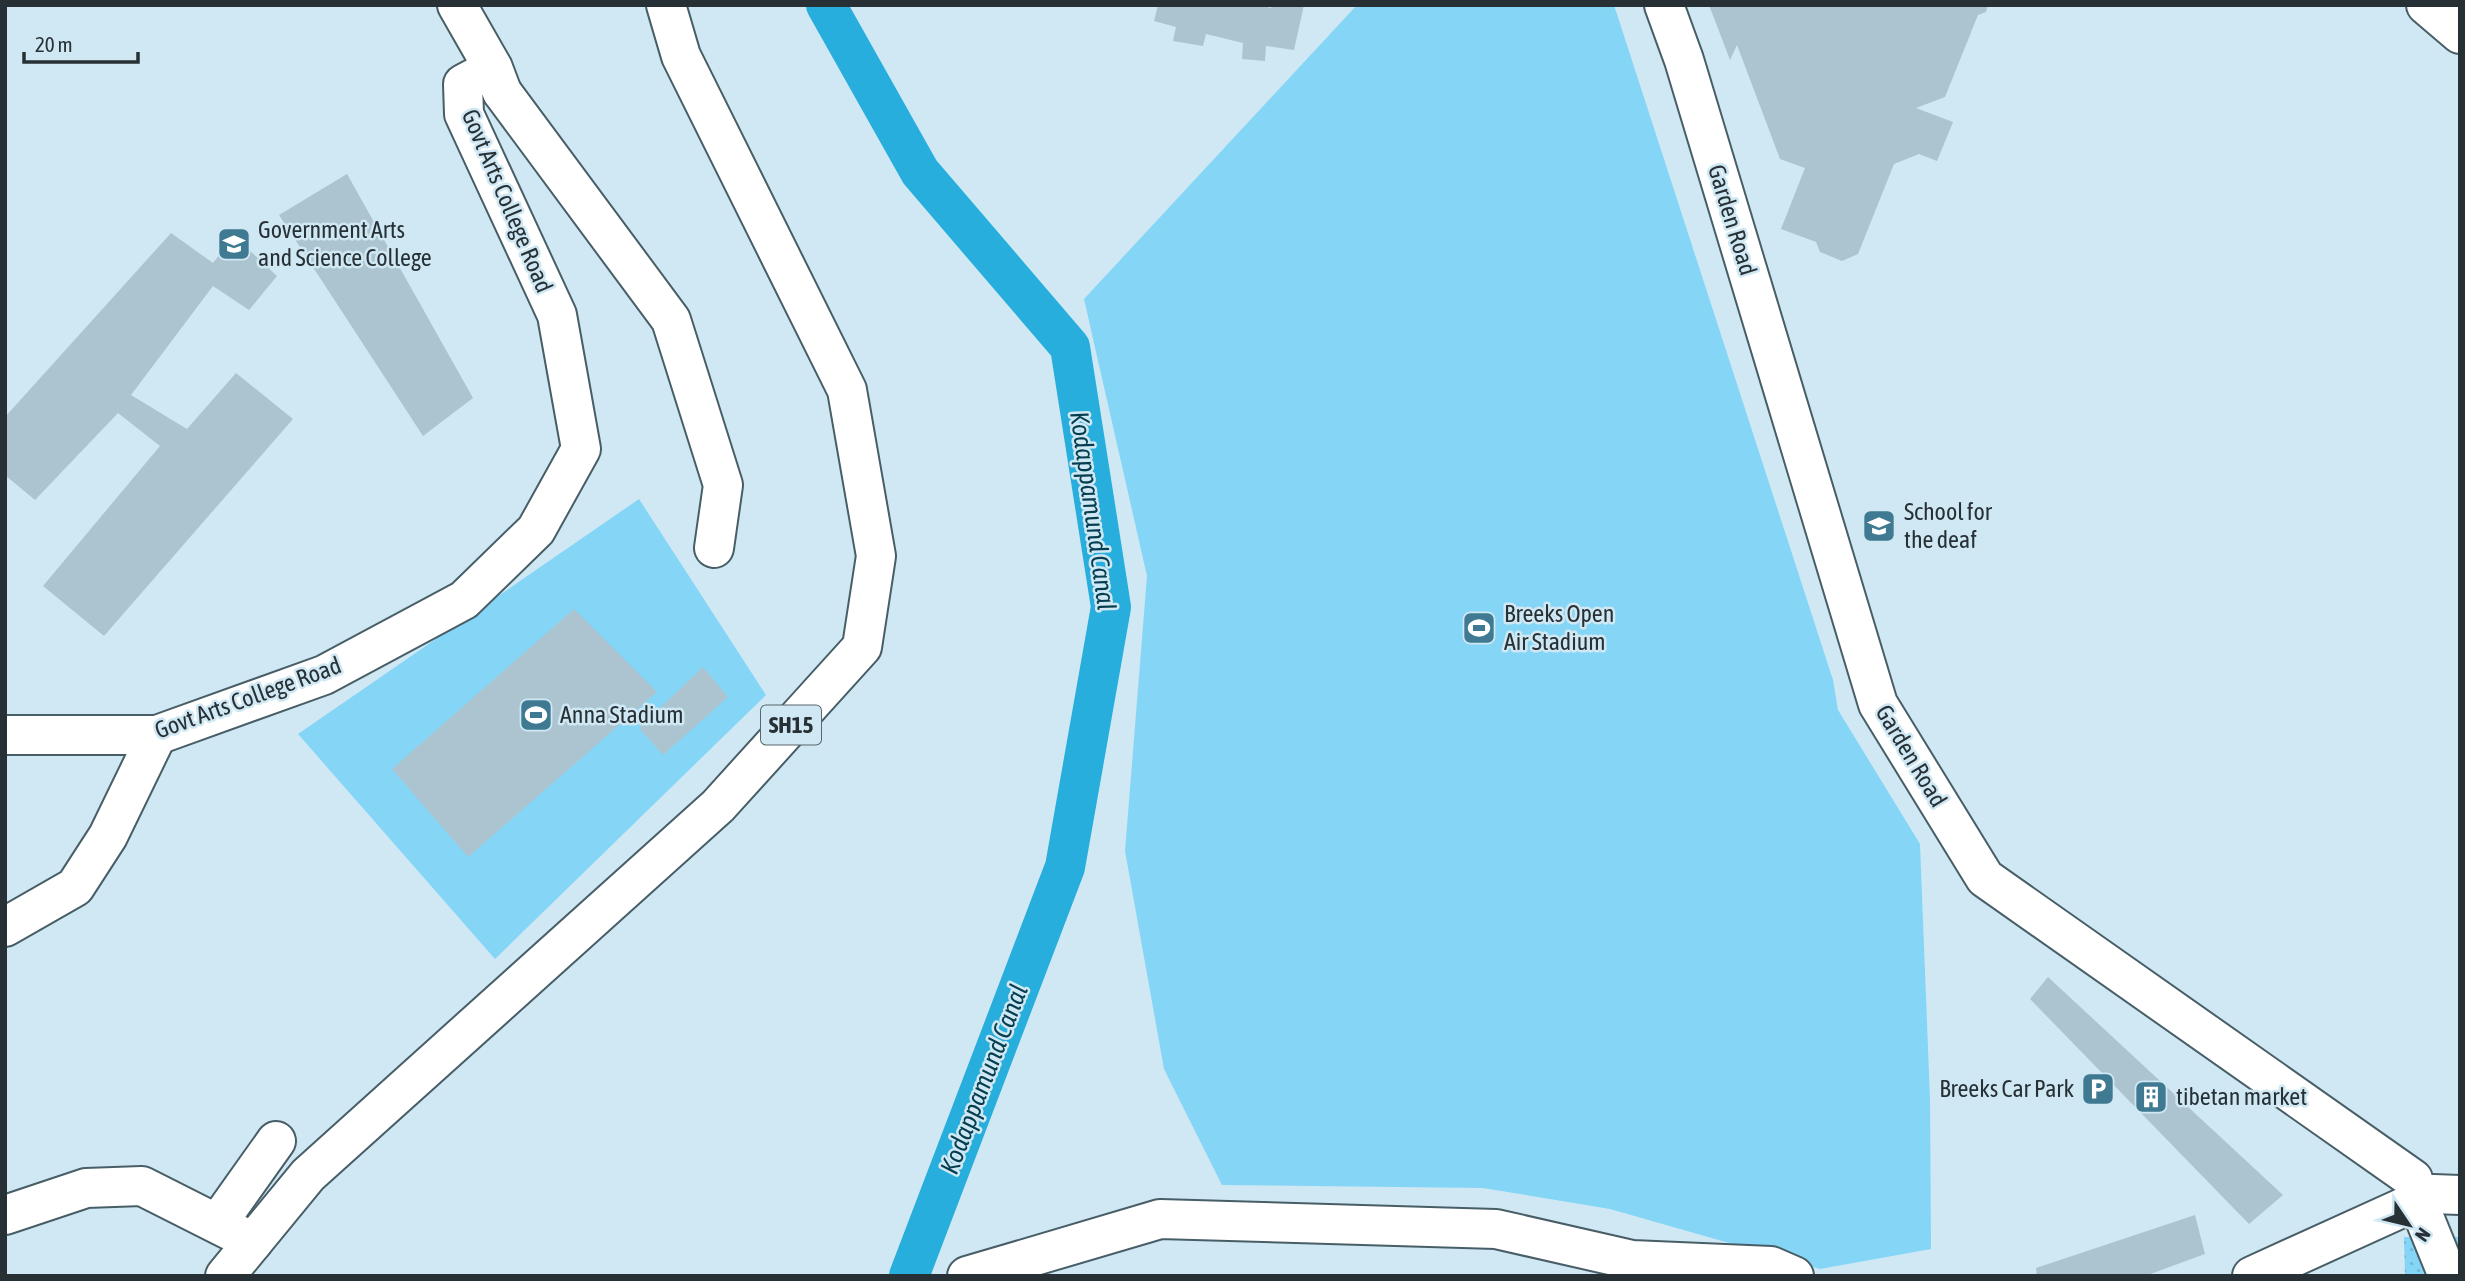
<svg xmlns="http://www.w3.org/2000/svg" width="2465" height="1281" font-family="'Asap Condensed',sans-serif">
<defs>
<pattern id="park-dots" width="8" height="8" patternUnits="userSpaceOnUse" patternTransform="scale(1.75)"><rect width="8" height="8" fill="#85d5f7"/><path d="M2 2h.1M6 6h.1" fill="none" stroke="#73b7d4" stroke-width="1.8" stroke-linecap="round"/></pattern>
</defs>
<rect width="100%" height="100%" fill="#cfe8f3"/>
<path fill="#85d5f7" d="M 1357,5 L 1614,5 L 1833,680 L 1838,710 L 1920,844 L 1930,1099 L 1931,1249 L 1820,1269 L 1610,1209 L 1483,1188 L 1222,1185 L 1164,1069 L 1125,851 L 1147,576 L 1084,299 Z
M 639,499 L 766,695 L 495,959 L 298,734 Z"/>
<path fill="url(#park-dots)" d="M 2404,1237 L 2460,1237 L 2460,1276 L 2405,1276 Z"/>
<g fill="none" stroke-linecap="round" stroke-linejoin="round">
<path stroke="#27aedc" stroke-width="40" d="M 826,5 L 920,172 L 1070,347 L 1111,607 L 1065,867 L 909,1276"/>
</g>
<path fill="#acc4cf" d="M 1158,5 L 1259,5 L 1271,8 L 1272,5 L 1304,5 L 1294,50 L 1266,46 L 1265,61 L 1242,59 L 1243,43 L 1206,34 L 1203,46 L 1173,41 L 1176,27 L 1154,21 Z
M 1709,5 L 1988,5 L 1986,12 L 1978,15 L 1945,97 L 1916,108 L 1953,122 L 1937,161 L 1919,154 L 1894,164 L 1858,254 L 1842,261 L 1820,252 L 1816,242 L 1781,229 L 1805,168 L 1780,159 L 1737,45 L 1730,60 Z
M 347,174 L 473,398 L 423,436 L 279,215 Z
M 171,233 L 213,263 L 234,236 L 277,276 L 249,310 L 213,286 L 131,395 L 187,429 L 236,373 L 293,419 L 104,636 L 43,586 L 160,446 L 118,413 L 35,500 L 5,475 L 5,417 Z
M 574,609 L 657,692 L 468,857 L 392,769 Z
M 703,667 L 728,697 L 663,755 L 639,728 Z
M 2048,977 L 2283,1195 L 2249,1224 L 2030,999 Z
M 2195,1215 L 2205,1254 L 2145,1276 L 2037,1276 L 2036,1268 Z"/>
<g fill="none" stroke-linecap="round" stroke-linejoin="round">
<defs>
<path id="minor" d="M 2426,5 L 2460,34
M 502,92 L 671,320 L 723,485 L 714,548
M 5,927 L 75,887 L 108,836 L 157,735
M 2422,1212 L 2448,1276
M 5,1215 L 86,1188 L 142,1186 L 253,1242
M 217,1224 L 276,1141"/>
<path id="tertiary" d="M 457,5 L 493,68
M 1664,5 L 1684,60 L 1878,704 L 1985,878 L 2413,1179
M 5,735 L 157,735 L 324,675 L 464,600 L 536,530 L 581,449 L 557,315 L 464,114 L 463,84 L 493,68 L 502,92
M 2433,1194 L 2460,1195
M 967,1276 L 1160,1219 L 1496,1229 L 1632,1260 L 1771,1266 L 1794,1276
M 2252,1276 L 2404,1207"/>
<path id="primary" d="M 225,1276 L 308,1175 L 718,806 L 862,647 L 876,556 L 847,390 L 681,56 L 666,5"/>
</defs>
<use href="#minor" stroke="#485e67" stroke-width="42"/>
<use href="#tertiary" stroke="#485e67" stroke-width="42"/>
<use href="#primary" stroke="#485e67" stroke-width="42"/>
<use href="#minor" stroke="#fff" stroke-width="38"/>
<use href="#tertiary" stroke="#fff" stroke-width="38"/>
<use href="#primary" stroke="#fff" stroke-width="38"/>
</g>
<defs>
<symbol id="university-square" viewBox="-11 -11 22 22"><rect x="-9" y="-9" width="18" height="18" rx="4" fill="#3f7a92" stroke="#cfe8f3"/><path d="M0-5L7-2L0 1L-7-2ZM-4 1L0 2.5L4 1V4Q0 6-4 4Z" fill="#fff"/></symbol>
<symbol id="school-square" viewBox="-11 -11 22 22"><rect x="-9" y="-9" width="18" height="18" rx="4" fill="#3f7a92" stroke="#cfe8f3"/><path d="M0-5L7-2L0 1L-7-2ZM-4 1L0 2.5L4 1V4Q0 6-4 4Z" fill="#fff"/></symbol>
<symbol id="stadium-square" viewBox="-11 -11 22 22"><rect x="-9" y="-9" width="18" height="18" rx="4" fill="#3f7a92" stroke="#cfe8f3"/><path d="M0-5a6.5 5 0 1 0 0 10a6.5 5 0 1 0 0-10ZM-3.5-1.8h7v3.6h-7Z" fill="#fff"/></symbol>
<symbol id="parking-square" viewBox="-11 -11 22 22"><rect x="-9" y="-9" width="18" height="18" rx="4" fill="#3f7a92" stroke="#cfe8f3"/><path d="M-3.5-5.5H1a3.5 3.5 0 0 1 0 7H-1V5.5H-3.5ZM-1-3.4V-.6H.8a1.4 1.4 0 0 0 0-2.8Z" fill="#fff"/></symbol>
<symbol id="building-square" viewBox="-11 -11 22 22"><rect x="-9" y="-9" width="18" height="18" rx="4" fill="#3f7a92" stroke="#cfe8f3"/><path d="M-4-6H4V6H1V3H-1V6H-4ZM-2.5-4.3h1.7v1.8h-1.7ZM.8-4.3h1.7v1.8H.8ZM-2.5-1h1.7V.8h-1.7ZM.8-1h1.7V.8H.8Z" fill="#fff"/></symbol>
</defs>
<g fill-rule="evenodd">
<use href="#university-square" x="215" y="225" width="38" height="38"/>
<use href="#school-square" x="1860" y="507" width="38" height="38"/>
<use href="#stadium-square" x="1460" y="609" width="38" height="38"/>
<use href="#stadium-square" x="517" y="696" width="38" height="38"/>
<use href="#parking-square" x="2079" y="1070" width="38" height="38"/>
<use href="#building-square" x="2132" y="1078" width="38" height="38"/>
</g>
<g text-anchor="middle" stroke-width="5" stroke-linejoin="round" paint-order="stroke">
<rect fill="#cfe8f3" stroke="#59676e" stroke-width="2" x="761" y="705.5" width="60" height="39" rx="5"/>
<g font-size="23" font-weight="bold" fill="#273035">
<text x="791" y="733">SH15</text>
</g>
<g font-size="24" fill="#273035" stroke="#cfe8f3">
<text transform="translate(507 201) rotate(67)" y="8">Govt Arts College Road</text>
<text transform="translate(1732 220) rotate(73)" y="8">Garden Road</text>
<text transform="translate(248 698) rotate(-20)" y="8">Govt Arts College Road</text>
<text transform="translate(1911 756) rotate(59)" y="8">Garden Road</text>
</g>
<g font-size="24" fill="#273035" stroke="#cfe8f3" text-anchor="start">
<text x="258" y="238">Government Arts<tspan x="258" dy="28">and Science College</tspan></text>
<text x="1904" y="520">School for<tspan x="1904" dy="28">the deaf</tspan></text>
<text x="1504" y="622">Breeks Open<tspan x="1504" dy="28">Air Stadium</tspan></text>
<text x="560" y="723">Anna Stadium</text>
<text x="2074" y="1097" text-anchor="end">Breeks Car Park</text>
<text x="2176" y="1105">tibetan market</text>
</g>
<g font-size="26" font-style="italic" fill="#053e51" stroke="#cfe8f3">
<text transform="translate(1093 511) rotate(82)" y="9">Kodappamund Canal</text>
<text transform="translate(984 1079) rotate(-69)" y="9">Kodappamund Canal</text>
</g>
</g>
<rect width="2465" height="1281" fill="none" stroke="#273035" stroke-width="14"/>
<g transform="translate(2409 1225) rotate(125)" stroke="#cfe8f3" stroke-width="5" paint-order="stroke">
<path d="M0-5L12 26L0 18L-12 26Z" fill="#273035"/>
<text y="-10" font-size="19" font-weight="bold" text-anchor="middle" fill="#273035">N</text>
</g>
<path d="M24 52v10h114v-10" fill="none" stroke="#273035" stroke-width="3.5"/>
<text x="35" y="52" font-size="21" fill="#273035" stroke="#cfe8f3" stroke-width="5" paint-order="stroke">20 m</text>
</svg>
